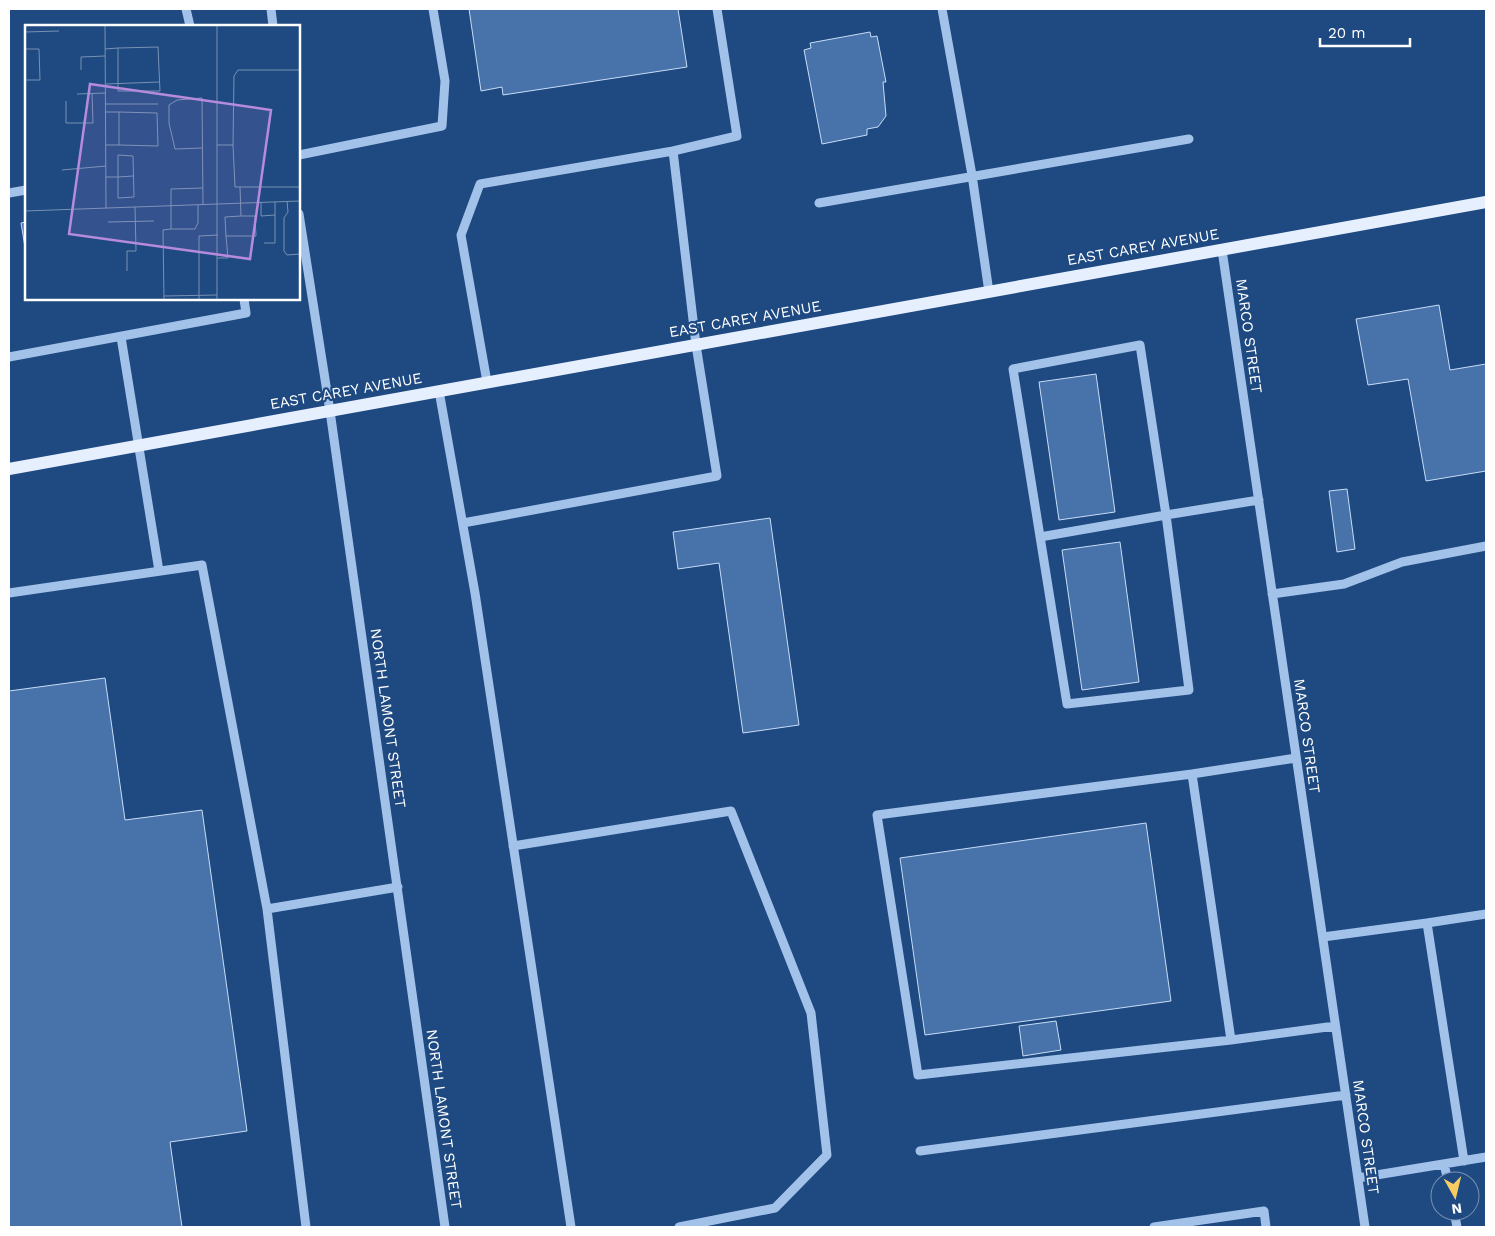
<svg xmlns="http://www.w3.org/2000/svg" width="1495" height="1236" font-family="'Work Sans',sans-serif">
<rect width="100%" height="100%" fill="#1e4981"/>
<path fill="#4773aa" stroke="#c7ddf7" d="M 469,9 L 678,9 L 687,67 L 503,95 L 502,87 L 481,91 Z
M 870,32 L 871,37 L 877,36 L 886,82 L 883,82 L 886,116 L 878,127 L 867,129 L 867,135 L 822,144 L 804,50 L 811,48 L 810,43 Z
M 26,222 L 26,253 L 21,223 Z
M 1439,305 L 1450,370 L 1486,364 L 1486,471 L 1426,481 L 1408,379 L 1368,385 L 1356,319 Z
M 1096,374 L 1115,512 L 1059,520 L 1039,382 Z
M 1347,489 L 1355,549 L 1337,552 L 1329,491 Z
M 770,518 L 799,725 L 743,733 L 719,563 L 678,569 L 673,532 Z
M 1120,542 L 1139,682 L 1082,690 L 1062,550 Z
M 105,678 L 125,820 L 202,810 L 247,1131 L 170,1142 L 182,1227 L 9,1227 L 9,691 Z
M 1146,823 L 1171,1001 L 925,1035 L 900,858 Z
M 1056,1021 L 1061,1050 L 1023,1056 L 1019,1026 Z"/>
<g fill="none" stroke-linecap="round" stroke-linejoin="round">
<path stroke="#a3c2e9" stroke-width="9" d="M 186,9 L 190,26
M 271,9 L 273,26
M 942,9 L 972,175 L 989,292
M 299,155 L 442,126 L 445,81 L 433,9
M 9,193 L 26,190
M 819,203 L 1189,139
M 299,214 L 330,411 L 445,1227
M 1222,250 L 1365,1227
M 121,337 L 159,571
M 9,357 L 246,313 L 244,299
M 487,382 L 461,235 L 480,184 L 673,151
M 439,391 L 475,593 L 571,1227
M 463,523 L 717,476 L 696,345 L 673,151 L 737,136 L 717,9
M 1040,537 L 1166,515 L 1140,345 L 1013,369 L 1067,704 L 1189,690 L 1166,515 L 1259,500
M 9,593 L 202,565 L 267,909
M 1272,594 L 1344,584 L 1402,562 L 1486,546
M 1296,758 L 1192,774 L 1231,1040 L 1335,1026
M 1192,774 L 877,815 L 918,1075 L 1231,1040
M 513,846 L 731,811 L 811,1013 L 827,1155 L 775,1208 L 679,1227
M 1323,937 L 1427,923
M 920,1151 L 1346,1095
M 1464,1161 L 1427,923 L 1486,914
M 1444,1164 L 1448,1181
M 1358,1178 L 1486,1157
M 1454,1211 L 1457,1227
M 306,1227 L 267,909 L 398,887
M 1154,1227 L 1264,1211 L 1266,1227"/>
<path stroke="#e6effe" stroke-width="12" d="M 9,469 L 1486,202"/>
</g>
<g text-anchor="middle" stroke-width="4.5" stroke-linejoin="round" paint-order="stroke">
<g font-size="15" fill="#fff" stroke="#1e4981">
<text transform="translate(1143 247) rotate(-10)" y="5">EAST CAREY AVENUE</text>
<text transform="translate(745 319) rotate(-10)" y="5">EAST CAREY AVENUE</text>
<text transform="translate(1249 336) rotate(82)" y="5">MARCO STREET</text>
<text transform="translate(346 391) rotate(-10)" y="5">EAST CAREY AVENUE</text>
<text transform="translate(388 718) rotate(82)" y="5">NORTH LAMONT STREET</text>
<text transform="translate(1307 736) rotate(82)" y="5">MARCO STREET</text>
<text transform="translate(444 1119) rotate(82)" y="5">NORTH LAMONT STREET</text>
<text transform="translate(1366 1137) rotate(82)" y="5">MARCO STREET</text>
</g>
</g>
<g transform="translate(25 25)">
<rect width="275" height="275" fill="#1e4981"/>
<path fill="none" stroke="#7892b3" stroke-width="1" d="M 80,0 L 81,183M 192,0 L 192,275M 0,7 L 34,6M 0,24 L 14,24 L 15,55 L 0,55M 80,24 L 93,23 L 133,22 L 135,66 L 93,66 L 93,23M 56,45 L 56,32 L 80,31M 81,59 L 134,57M 52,69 L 81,68M 41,76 L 41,98 L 68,98 L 67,69M 81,79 L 133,79M 81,87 L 94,87 L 94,120 L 81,120M 94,87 L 132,88 L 133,121 L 94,120M 192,120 L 208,120 L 209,51 L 213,45 L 275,45M 208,120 L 210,162 L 275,162M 177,123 L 150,124 L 144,98 L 144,80 L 152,75 L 177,73 L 178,179M 37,145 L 81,141M 81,152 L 93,152 L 93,130 L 108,131 L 109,172 L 93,173 L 93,152 L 108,151M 215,162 L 216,191 L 230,191 L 231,211 L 201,211 L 200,192 L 216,191M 262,176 L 263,187 L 259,193 L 259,226 L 262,230 L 275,229M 236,177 L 236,191 L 250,190M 0,186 L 275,176M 83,197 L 129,196M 146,204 L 170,204 L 173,198 L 173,180M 239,218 L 250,218 L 250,177M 192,233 L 203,233 L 201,211M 102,246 L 102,226 L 111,226 L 110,182M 139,271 L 192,270M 139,275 L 138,205 L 146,204 L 146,164 L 178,163M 174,275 L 174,211 L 193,210"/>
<path fill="#b68bdc" fill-opacity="0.15" stroke="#b68bdc" stroke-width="2.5" d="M 65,59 L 246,85 L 225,234 L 44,209 Z"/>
<rect width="275" height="275" fill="none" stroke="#fff" stroke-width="2.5"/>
</g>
<rect width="1495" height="1236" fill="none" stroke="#ffffff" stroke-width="20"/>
<g transform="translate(1455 1196) rotate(172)"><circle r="24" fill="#1e4981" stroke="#7892b3"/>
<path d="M0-4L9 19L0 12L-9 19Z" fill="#f7cd62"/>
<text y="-8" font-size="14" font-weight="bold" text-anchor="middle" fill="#ffffff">N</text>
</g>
<path d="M1320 38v8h90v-8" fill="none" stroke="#ffffff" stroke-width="2.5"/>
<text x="1328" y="38" font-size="15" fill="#ffffff" stroke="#1e4981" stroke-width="4" paint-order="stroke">20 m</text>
</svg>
